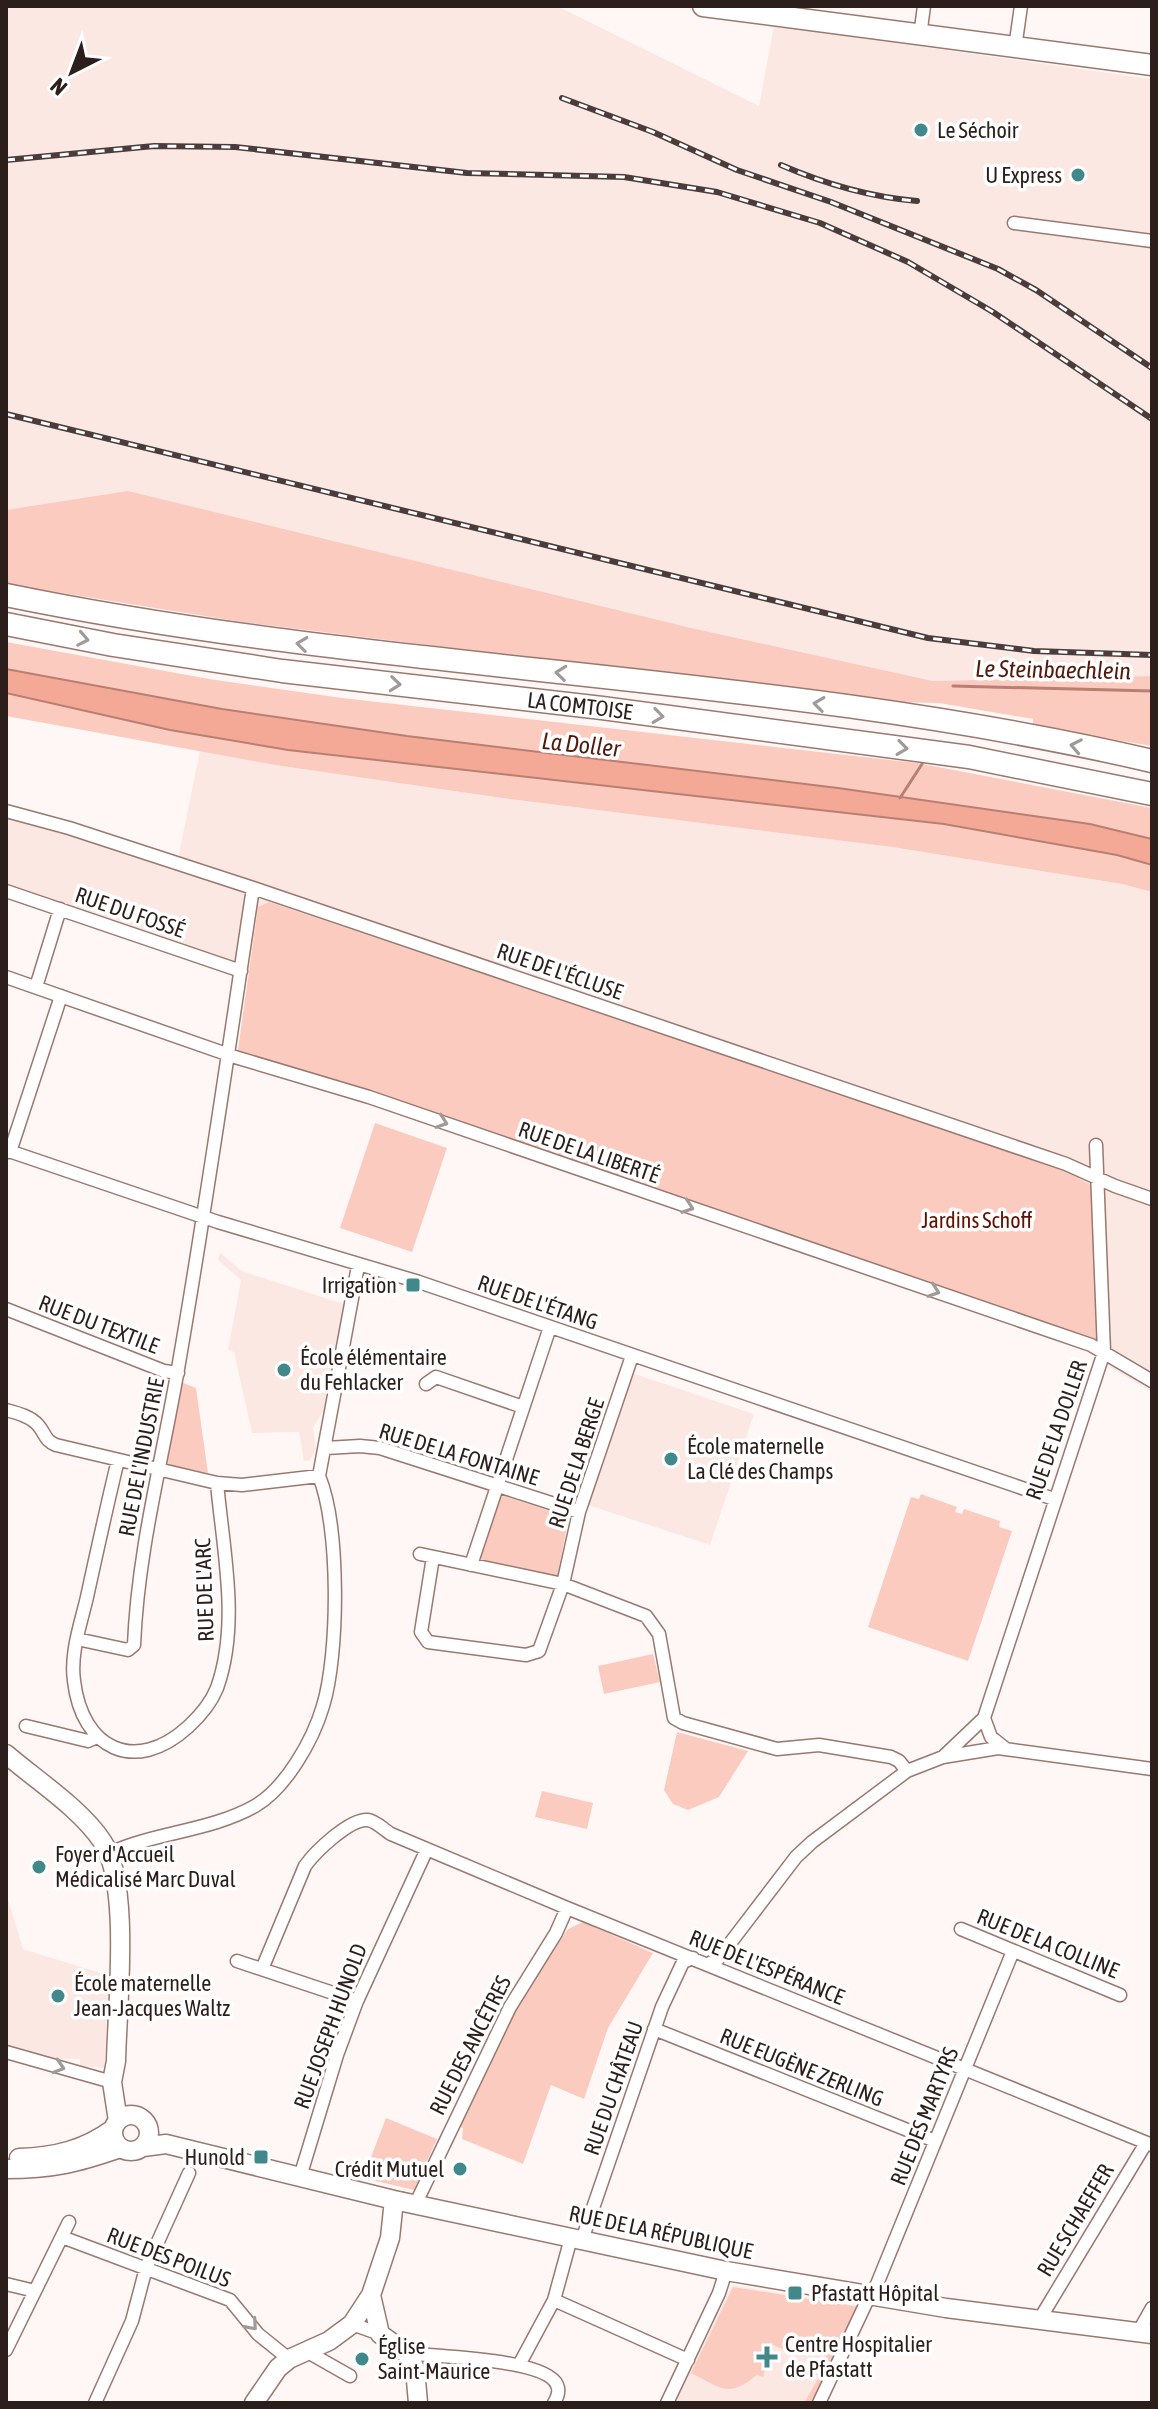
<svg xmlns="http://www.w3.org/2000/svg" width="1158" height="2409" font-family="'Asap Condensed',sans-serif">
<rect width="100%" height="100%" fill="#fff7f5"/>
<path fill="#fbe8e3" d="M 6,6 L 557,6 L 759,106 L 774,26 L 1152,79 L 1152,676 L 933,681 L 687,627 L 29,507 L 6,510 Z
M 200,751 L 275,765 L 502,798 L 892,847 L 1122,884 L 1152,892 L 1152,1392 L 1097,1359 L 1092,1186 L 258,908 L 249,968 L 6,887 L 6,805 L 178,858 Z
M 220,1253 L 242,1271 L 344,1304 L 324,1409 L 313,1428 L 316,1449 L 310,1460 L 304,1461 L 299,1432 L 252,1433 L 234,1352 L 228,1350 L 241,1280 L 218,1260 Z
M 632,1373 L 754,1414 L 710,1545 L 588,1505 Z
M 6,1893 L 23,1949 L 110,1976 L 104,2068 L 80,2066 L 80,2059 L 55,2059 L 6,2045 Z
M 732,2285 L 860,2306 L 814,2403 L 675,2403 Z"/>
<path fill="#fbcbbf" d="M 128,491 L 687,627 L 933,681 L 1152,676 L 1152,746 L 1033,726 L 1033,719 L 939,703 L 889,702 L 242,622 L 6,584 L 6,510 Z
M 6,642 L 209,679 L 342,698 L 917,763 L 1152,808 L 1152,839 L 1090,824 L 838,788 L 407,736 L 222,709 L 6,669 Z
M 6,693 L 170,730 L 288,750 L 944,824 L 1117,855 L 1152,865 L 1152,892 L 1122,884 L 892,847 L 502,798 L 275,765 L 6,716 Z
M 269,902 L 1063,1169 L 1092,1186 L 1097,1342 L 238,1050 L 258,907 Z
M 375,1123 L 447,1148 L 412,1252 L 340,1228 Z
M 181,1382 L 196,1388 L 208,1473 L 166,1464 Z
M 921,1494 L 957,1507 L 955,1512 L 962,1514 L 964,1509 L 1000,1521 L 999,1527 L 1012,1531 L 968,1661 L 868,1627 L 911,1497 L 919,1499 Z
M 504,1496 L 569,1517 L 557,1577 L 479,1559 L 497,1499 Z
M 653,1654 L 660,1682 L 604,1694 L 598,1666 Z
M 677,1732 L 748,1751 L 719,1797 L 688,1810 L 673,1804 L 664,1790 Z
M 542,1791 L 593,1803 L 587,1829 L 535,1817 Z
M 583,1922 L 653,1953 L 608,2028 L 584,2099 L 551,2085 L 523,2164 L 462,2139 L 463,2128 L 458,2126 L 514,2007 L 568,1929 Z
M 386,2118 L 437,2139 L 414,2190 L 363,2178 Z
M 733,2287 L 859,2307 L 814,2403 L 804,2403 L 819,2377 L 816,2374 L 826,2352 L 794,2336 L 787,2351 L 773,2345 L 763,2377 L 757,2375 C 727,2399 722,2388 691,2373 Z"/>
<path fill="#f4a997" stroke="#b87f72" stroke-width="2" d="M 6,669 L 222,709 L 407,736 L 838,788 L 1090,824 L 1152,839 L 1152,865 L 1117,855 L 944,824 L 288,750 L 170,730 L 6,693 Z"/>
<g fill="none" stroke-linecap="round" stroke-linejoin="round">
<path stroke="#b87f72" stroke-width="3" d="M 953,686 L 1152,691
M 900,798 L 922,764"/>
<defs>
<path id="street" d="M 920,36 L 924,6
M 1015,48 L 1021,6
M 1014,223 L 1152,241
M 6,811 L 69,828 L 253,888 L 1066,1164 L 1115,1186 L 1152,1199
M 6,891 L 241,971
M 6,977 L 235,1057 L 369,1097 L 1091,1345 L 1152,1381
M 36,987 L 60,909
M 6,1150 L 218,1222 L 419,1282 L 1054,1499
M 10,1152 L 61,996
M 6,1309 L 164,1371 L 178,1373
M 426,1384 L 436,1377 L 523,1407
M 6,1410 C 17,1413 30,1416 38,1425 C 46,1434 44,1440 56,1445 L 217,1483 L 242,1485 L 319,1476
M 326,1448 L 360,1446 L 380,1448 L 579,1512
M 118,1460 C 107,1505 97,1551 87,1597 C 81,1623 70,1653 74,1681 C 82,1749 135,1775 188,1727 C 200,1716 211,1703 217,1688 C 240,1623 223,1550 217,1483
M 420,1554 L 563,1584 L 646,1616 L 659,1634 L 674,1718 L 683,1723 L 777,1749 L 819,1745 L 891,1757 L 899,1761 L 907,1771
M 433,1557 L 421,1632 L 428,1642 L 526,1655 L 539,1651 L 563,1584 L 579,1512 L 632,1356
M 471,1565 L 550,1327
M 77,1639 L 128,1650 L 134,1645 C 138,1547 164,1454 180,1357 C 207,1201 229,1045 253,888
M 984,1718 L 991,1737 L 1006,1749
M 26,1726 L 88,1741 L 97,1737
M 943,1757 L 984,1718 L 1104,1352 L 1096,1145
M 110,1853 C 156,1832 211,1831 255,1806 C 286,1788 313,1740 323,1706 C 339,1654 340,1527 319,1476 L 358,1266
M 961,1929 L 1120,1995
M 237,1961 L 357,2001
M 708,1964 L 718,1959 L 796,1857 L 812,1842 L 907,1771 L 943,1757 L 998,1748 L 1152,1769
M 262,1969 L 305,1866 C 315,1852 350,1818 368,1820 C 376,1821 384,1830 391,1834 L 567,1908 L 1152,2145
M 654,2029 L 935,2141
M 6,2052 L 112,2082
M 300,2177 L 337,2055 L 357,2001 L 427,1849
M 415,2205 L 510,2007 L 556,1933 L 567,1908
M 62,2237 L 230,2300 L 258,2334 L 289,2359
M 582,2240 L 662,2007 L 683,1962 L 693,1958
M 6,2284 L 35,2291
M 554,2300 L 688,2360
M 1042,2320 L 1044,2312 L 1146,2143
M 352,2324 L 380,2334
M 1139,2331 L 1152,2308
M 6,2350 L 69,2222
M 309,2350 L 313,2355 L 350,2376
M 409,2355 L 414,2354 C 441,2356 547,2360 557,2385 C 560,2391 557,2398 554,2403
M 519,2365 L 554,2300 L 571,2238
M 95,2403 L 132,2321 L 146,2268 L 189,2173
M 667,2403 L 719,2293 L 726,2271
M 819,2403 L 866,2303 L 875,2289 L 1013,1951"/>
<path id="secondary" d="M 6,1754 C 36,1780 80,1808 102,1841 C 131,1883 117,2007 116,2061 L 112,2082 L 118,2121
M113 2133a18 18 0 1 1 36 0a18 18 0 1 1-36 0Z
M 143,2147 L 166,2144 L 394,2200 L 726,2271 L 946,2308 L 1152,2334
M 19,2158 C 55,2157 84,2150 113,2129
M 6,2169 C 52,2169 77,2163 120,2148
M 371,2295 L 380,2334 L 409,2355 L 415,2369 L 418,2403
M 254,2403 L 278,2368 L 289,2359 L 329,2341 L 352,2324 L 371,2295 L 390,2238 L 394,2200"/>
<path id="primary" d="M 703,6 L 1152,65"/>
<g id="highway">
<path d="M 6,595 C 385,673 775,673 1152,761"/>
<path id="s1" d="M 6,624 L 113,645 L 282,671 L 602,708 L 969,757 L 1152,794"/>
</g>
</defs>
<use href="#street" stroke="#99786f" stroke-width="15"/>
<use href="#secondary" stroke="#99786f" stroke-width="21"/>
<use href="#primary" stroke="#99786f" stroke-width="23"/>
<use href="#highway" stroke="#99786f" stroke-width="25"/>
<use href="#street" stroke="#fff" stroke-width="12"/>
<use href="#secondary" stroke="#fff" stroke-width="18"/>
<use href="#primary" stroke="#fff" stroke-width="20"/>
<use href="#highway" stroke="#fff" stroke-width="22"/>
<defs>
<path id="rail" d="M 562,98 L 653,132 L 737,170 L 831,202 L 998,269 L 1036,290 L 1152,368
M 6,160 L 154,146 L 235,147 L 467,173 L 624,177 L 717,192 L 820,223 L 908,262 L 993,312 L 1152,419
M 781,165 C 825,184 870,197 917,201
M 6,414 L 928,638 L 1034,651 L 1152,655"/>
</defs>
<use href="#rail" stroke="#493c3a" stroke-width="6"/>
<use href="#rail" stroke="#fff" stroke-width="3" stroke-dasharray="9" stroke-linecap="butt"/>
</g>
<defs><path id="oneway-chevron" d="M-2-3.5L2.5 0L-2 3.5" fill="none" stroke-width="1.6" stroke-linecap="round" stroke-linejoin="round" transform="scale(2)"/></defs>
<g stroke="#a09a98">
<use href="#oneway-chevron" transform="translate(83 639) rotate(11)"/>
<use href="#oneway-chevron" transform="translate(302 644) rotate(-173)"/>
<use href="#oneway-chevron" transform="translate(561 673) rotate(-174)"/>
<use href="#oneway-chevron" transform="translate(395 684) rotate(6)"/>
<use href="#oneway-chevron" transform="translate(819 704) rotate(-173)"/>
<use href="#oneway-chevron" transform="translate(658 716) rotate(8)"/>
<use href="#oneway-chevron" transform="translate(1076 746) rotate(-169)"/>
<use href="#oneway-chevron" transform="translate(902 748) rotate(8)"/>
<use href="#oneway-chevron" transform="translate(442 1122) rotate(19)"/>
<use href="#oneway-chevron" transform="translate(688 1207) rotate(19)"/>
<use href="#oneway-chevron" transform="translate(934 1291) rotate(19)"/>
<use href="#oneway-chevron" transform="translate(59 2067) rotate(17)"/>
<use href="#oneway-chevron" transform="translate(252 2325) rotate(49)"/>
</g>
<g fill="#40888a" stroke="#fff" stroke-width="3">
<circle cx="921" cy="130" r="8"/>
<circle cx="1078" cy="175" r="8"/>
<rect x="405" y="1277" width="16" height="16" rx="4"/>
<circle cx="284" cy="1370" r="8"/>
<circle cx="671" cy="1459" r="8"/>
<circle cx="39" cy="1867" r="8"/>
<circle cx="58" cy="1996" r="8"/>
<rect x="253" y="2149" width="16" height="16" rx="4"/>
<circle cx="460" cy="2169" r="8"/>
<rect x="787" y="2285" width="16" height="16" rx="4"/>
<path d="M763 2345h8v8h8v8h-8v8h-8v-8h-8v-8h8z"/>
<circle cx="362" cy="2359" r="8"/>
</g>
<g text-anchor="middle" stroke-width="7" stroke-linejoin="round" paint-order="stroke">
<g font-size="22" fill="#2b1e1b" stroke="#fff" text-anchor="start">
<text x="937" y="138">Le Séchoir</text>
<text x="1062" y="183" text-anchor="end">U Express</text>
<text x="397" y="1293" text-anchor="end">Irrigation</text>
<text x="300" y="1365">École élémentaire<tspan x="300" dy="25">du Fehlacker</tspan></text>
<text x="687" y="1454">École maternelle<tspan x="687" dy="25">La Clé des Champs</tspan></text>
<text x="55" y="1862">Foyer d'Accueil<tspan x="55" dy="25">Médicalisé Marc Duval</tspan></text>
<text x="74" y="1991">École maternelle<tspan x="74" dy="25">Jean-Jacques Waltz</tspan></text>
<text x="245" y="2165" text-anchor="end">Hunold</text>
<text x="444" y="2177" text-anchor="end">Crédit Mutuel</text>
<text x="811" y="2301">Pfastatt Hôpital</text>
<text x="785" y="2352">Centre Hospitalier<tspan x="785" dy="25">de Pfastatt</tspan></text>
<text x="378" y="2354">Église<tspan x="378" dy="25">Saint-Maurice</tspan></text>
</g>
<g font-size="22" fill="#2b1e1b" stroke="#fff">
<text dy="8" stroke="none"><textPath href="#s1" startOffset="580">LA COMTOISE</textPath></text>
<text transform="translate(130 912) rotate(19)" y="8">RUE DU FOSSÉ</text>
<text transform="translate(560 971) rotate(19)" y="8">RUE DE L'ÉCLUSE</text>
<text transform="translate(589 1152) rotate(19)" y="8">RUE DE LA LIBERTÉ</text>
<text transform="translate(538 1302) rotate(19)" y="8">RUE DE L'ÉTANG</text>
<text transform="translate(99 1324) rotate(21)" y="8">RUE DU TEXTILE</text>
<text transform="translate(1056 1430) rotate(-71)" y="8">RUE DE LA DOLLER</text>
<text transform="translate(459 1454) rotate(17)" y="8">RUE DE LA FONTAINE</text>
<text transform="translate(141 1457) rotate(-79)" y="8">RUE DE L'INDUSTRIE</text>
<text transform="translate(576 1463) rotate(-72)" y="8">RUE DE LA BERGE</text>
<text transform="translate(204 1590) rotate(-92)" y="8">RUE DE L'ARC</text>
<text transform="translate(1048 1943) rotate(22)" y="8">RUE DE LA COLLINE</text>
<text transform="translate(767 1967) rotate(22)" y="8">RUE DE L'ESPÉRANCE</text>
<text transform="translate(330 2026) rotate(-70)" y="8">RUE JOSEPH HUNOLD</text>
<text transform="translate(470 2045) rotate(-63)" y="8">RUE DES ANCÊTRES</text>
<text transform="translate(802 2067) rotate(22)" y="8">RUE EUGÈNE ZERLING</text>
<text transform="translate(613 2088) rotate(-71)" y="8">RUE DU CHÂTEAU</text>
<text transform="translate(924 2116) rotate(-68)" y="8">RUE DES MARTYRS</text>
<text transform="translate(1075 2220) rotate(-59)" y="8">RUE SCHAEFFER</text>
<text transform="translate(661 2232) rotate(12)" y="8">RUE DE LA RÉPUBLIQUE</text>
<text transform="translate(169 2257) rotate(21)" y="8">RUE DES POILUS</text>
</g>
<g font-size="22" fill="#611100" stroke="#fff">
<text x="977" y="1228">Jardins Schoff</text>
</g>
<g font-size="24" font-style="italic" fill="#521a0d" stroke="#fff">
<text transform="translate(1053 670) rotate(1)" y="8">Le Steinbaechlein</text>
<text transform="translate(581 745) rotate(6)" y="8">La Doller</text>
</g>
</g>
<rect width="1158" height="2409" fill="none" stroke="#2b1e1b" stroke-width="16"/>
<g transform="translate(72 72) rotate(222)" stroke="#ffffff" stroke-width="6" paint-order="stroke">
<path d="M0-6L14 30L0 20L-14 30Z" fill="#2b1e1b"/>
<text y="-12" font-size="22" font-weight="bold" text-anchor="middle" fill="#2b1e1b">N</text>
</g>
</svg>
